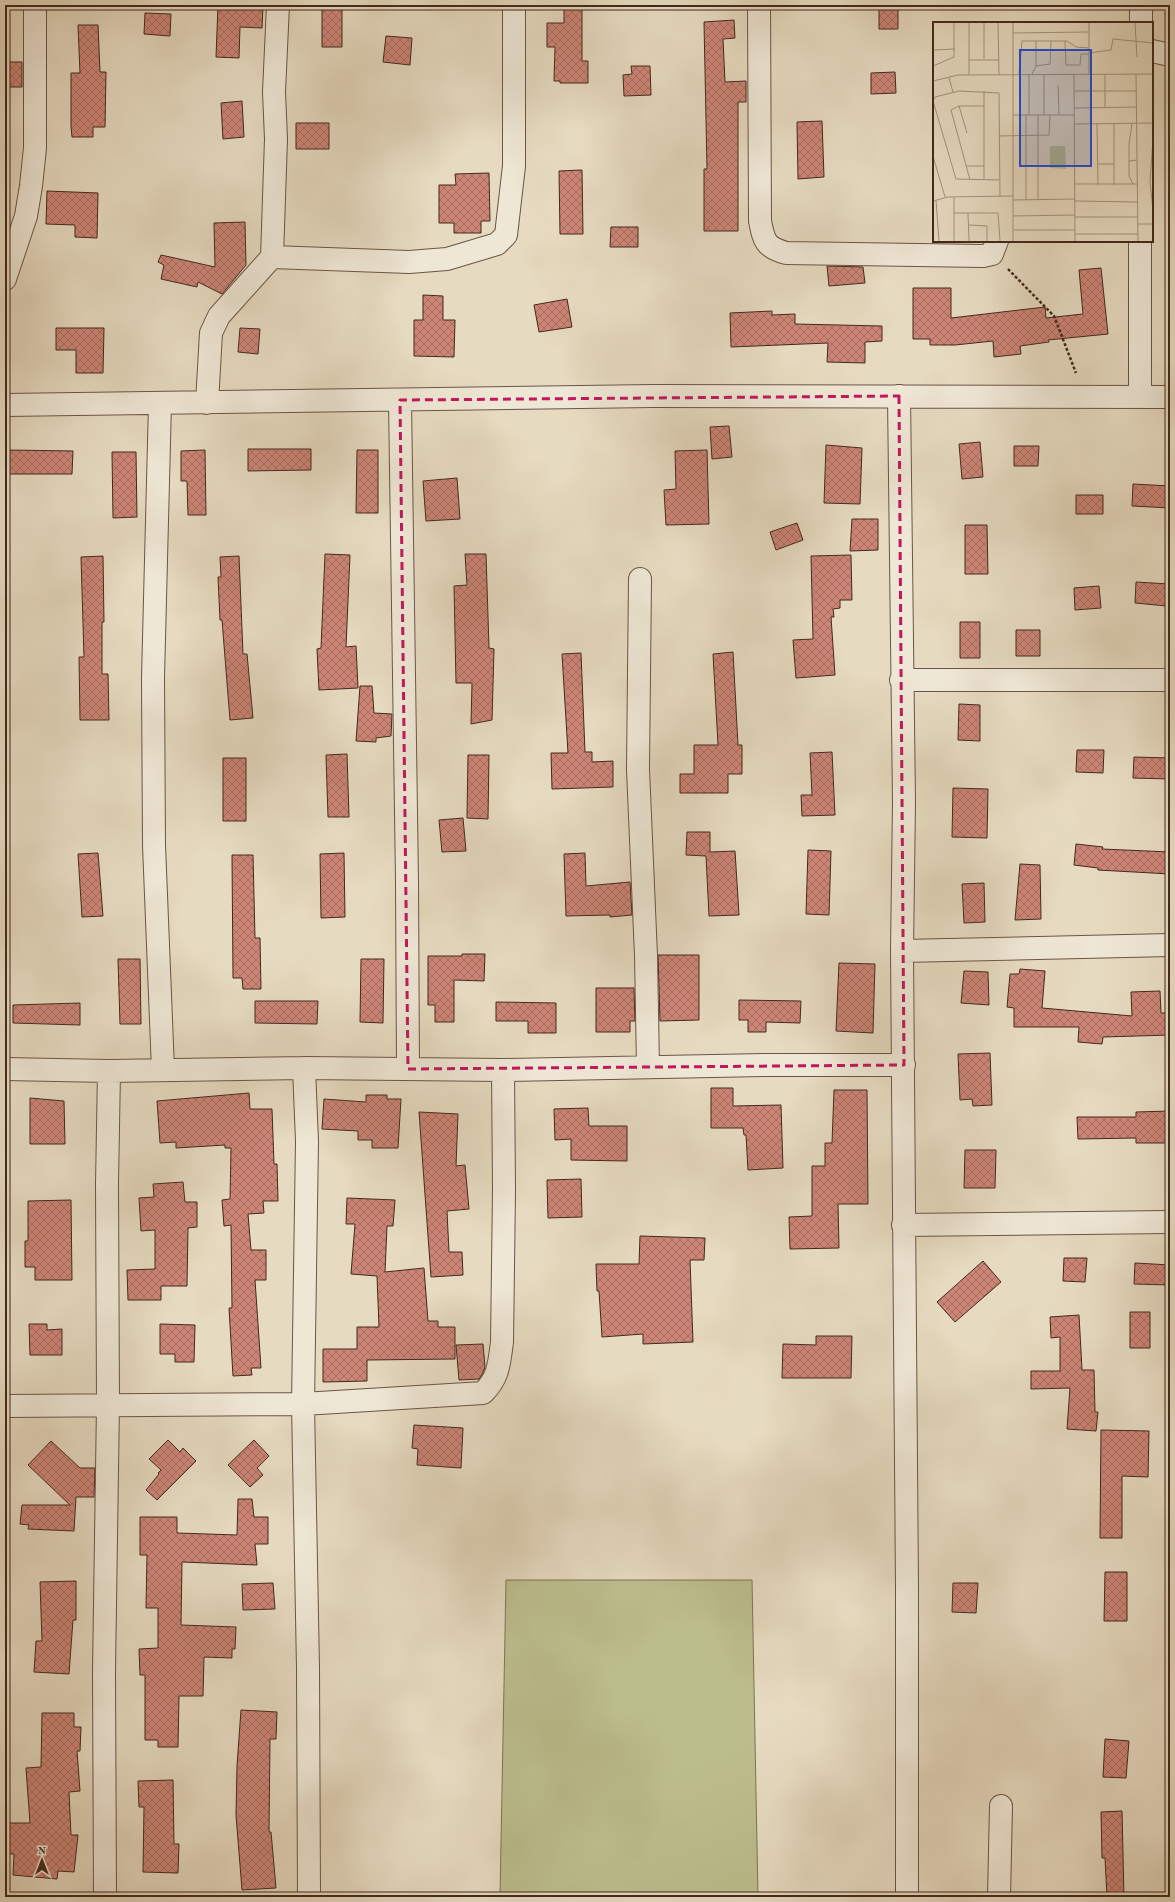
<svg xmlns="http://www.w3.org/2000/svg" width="1175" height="1902" font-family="'Old Standard TT',serif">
<defs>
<pattern id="building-cross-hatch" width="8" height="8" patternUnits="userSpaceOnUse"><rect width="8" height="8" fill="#cd8577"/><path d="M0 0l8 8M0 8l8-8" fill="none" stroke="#a86d61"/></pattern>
</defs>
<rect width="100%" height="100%" fill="#e6dac0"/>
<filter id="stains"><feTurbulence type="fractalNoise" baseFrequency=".005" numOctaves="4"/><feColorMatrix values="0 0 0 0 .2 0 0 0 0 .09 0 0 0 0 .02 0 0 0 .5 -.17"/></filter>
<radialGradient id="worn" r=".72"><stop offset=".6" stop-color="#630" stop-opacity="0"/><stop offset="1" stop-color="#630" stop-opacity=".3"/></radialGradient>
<path fill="#bcbd8d" stroke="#7f7355" d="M 506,1580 L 752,1580 L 758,1897 L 500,1897 Z"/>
<path fill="url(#building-cross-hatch)" stroke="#42291d" d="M 218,5 L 263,6 L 262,28 L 240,27 L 239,58 L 216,57 Z
M 322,5 L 342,5 L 342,47 L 322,47 Z
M 564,5 L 582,5 L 582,61 L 588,61 L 588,83 L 560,83 L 560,81 L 554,81 L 555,47 L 547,47 L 547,23 L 564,23 Z
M 879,9 L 898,9 L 898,29 L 879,29 Z
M 145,13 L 171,14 L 170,36 L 144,34 Z
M 734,20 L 735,38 L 723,39 L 725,82 L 746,81 L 746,102 L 738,102 L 738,231 L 704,231 L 704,169 L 707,169 L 704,22 Z
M 78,25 L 98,25 L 100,72 L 106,72 L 105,127 L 93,127 L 93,137 L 72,137 L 71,127 L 71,73 L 80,73 Z
M 386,36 L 412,38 L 410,65 L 383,62 Z
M 5,62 L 22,62 L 22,87 L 5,87 Z
M 631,66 L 650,66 L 651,95 L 624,96 L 623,75 L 632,74 Z
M 895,72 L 896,93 L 871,94 L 871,73 Z
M 242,101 L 244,137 L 223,139 L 221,103 Z
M 822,121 L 824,177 L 798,179 L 797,122 Z
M 296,123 L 329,123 L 329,149 L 296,149 Z
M 582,170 L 583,234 L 560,234 L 559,171 Z
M 489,173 L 490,221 L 481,221 L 481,233 L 454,233 L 454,223 L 439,223 L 439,185 L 456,185 L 455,174 Z
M 47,191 L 98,193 L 97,238 L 75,237 L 75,225 L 46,224 Z
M 245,222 L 246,265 L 222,294 L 198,282 L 197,287 L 161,279 L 164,265 L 158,262 L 161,255 L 215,267 L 214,223 Z
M 611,227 L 638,227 L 638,247 L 610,247 Z
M 827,266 L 863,267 L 865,283 L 829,286 Z
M 1101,268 L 1108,334 L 1048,340 L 1049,342 L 1020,346 L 1021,354 L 994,357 L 993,341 L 955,345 L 930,345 L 930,339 L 913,339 L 913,288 L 951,288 L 951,318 L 1045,307 L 1046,318 L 1083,314 L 1079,270 Z
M 423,295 L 443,296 L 443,320 L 455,320 L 454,357 L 414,356 L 414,320 L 423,320 Z
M 567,299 L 572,327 L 539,332 L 534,305 Z
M 772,311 L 772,315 L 795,314 L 795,324 L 882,326 L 882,341 L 865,342 L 865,363 L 827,362 L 828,343 L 731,347 L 730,313 Z
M 56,328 L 104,328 L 103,373 L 76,373 L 76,350 L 56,350 Z
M 240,328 L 260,329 L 258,354 L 238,352 Z
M 729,426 L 732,457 L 712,459 L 710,427 Z
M 980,442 L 983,477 L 962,479 L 959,444 Z
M 826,445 L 862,448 L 860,504 L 824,503 Z
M 1014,446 L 1039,446 L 1038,466 L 1014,466 Z
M 248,449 L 311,449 L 311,470 L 248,471 Z
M 7,450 L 73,451 L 72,474 L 7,474 Z
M 205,450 L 206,515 L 188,515 L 187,481 L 181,481 L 181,451 Z
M 357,450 L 378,450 L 378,513 L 356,513 Z
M 707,450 L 709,524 L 666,525 L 664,490 L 676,489 L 675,451 Z
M 112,452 L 136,452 L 137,517 L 113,518 Z
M 457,478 L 460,519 L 426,521 L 423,481 Z
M 1133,484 L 1170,486 L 1170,508 L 1132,506 Z
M 1076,495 L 1103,495 L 1103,514 L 1076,514 Z
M 852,519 L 878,519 L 878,550 L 850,551 Z
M 797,523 L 803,540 L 776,550 L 770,532 Z
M 965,525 L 987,525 L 988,574 L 965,574 Z
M 325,554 L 350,555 L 346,647 L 356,646 L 358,688 L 319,690 L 317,649 L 321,648 Z
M 465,554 L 486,554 L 489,648 L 494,649 L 492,720 L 471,724 L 472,683 L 456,683 L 454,586 L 467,585 Z
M 851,555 L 852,600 L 840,600 L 840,608 L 833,609 L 834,617 L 831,617 L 835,675 L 796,678 L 793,640 L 813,639 L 811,556 Z
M 103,556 L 104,622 L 102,622 L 102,674 L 108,674 L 109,720 L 80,720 L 79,657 L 84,657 L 81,557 Z
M 239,556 L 243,654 L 247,654 L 253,718 L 230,720 L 222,620 L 220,620 L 218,577 L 221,577 L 220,557 Z
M 1136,582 L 1169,584 L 1167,606 L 1135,603 Z
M 1099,586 L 1101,608 L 1075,610 L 1074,588 Z
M 960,622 L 980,622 L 980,658 L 960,658 Z
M 1016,630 L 1040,630 L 1040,656 L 1016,656 Z
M 733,652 L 738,745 L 742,745 L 742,774 L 728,774 L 728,793 L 680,793 L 680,774 L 694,774 L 694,745 L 718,745 L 713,654 Z
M 581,653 L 585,752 L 592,752 L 592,762 L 613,761 L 613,787 L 552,789 L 551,753 L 568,753 L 562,654 Z
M 360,686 L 372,686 L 374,713 L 392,714 L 391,736 L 376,738 L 376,742 L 356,741 Z
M 959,704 L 980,705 L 980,741 L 958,740 Z
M 1077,750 L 1104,750 L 1103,773 L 1076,772 Z
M 832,752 L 835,815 L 802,816 L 801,795 L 812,795 L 810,753 Z
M 347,754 L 349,817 L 328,817 L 326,755 Z
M 468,755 L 489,755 L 488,819 L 467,818 Z
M 1134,757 L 1170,758 L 1170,779 L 1133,778 Z
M 223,758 L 246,758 L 246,821 L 223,821 Z
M 953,788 L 988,789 L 987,838 L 952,837 Z
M 463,818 L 466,851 L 442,852 L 439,820 Z
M 687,832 L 710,832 L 710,852 L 735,851 L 739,915 L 709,916 L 706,856 L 686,855 Z
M 1076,844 L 1103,847 L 1102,849 L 1170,852 L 1170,874 L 1098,870 L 1098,868 L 1074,865 Z
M 808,850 L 831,851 L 829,915 L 806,914 Z
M 98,853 L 103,916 L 82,917 L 78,854 Z
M 344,853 L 345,917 L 321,918 L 320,854 Z
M 585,853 L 586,886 L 630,882 L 632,915 L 610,917 L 610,915 L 566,916 L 564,854 Z
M 232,855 L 253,855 L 255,938 L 260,938 L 261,989 L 243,989 L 242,978 L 233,978 Z
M 1020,864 L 1040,865 L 1041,919 L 1015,920 Z
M 984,883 L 985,922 L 964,923 L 962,884 Z
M 462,954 L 485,954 L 484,981 L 454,980 L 454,1022 L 435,1022 L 435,1005 L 428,1005 L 428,956 L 462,956 Z
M 658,955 L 699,955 L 699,1020 L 660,1021 Z
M 118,959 L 140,959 L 141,1024 L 120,1024 Z
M 361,959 L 384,959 L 383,1023 L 360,1022 Z
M 839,963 L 875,964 L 873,1033 L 836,1031 Z
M 1020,969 L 1045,971 L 1042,1008 L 1132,1016 L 1131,992 L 1160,991 L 1161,1013 L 1170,1013 L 1170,1035 L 1103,1037 L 1102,1044 L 1078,1042 L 1079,1027 L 1014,1027 L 1014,1008 L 1007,1007 L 1010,974 L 1019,974 Z
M 964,971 L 988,972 L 989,1005 L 961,1003 Z
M 596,988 L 634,988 L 635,1021 L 630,1021 L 630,1032 L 596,1032 Z
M 739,1000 L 801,1001 L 800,1023 L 766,1022 L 766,1032 L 748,1032 L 748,1020 L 739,1020 Z
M 255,1001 L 318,1001 L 317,1024 L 255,1023 Z
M 496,1002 L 556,1003 L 556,1033 L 528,1033 L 528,1021 L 496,1021 Z
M 80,1003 L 80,1025 L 13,1023 L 13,1005 Z
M 990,1053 L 992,1105 L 973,1106 L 972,1099 L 960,1100 L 958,1054 Z
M 711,1088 L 733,1088 L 733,1106 L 781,1105 L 783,1168 L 748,1170 L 746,1135 L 744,1135 L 743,1128 L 711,1128 Z
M 834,1090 L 867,1090 L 868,1204 L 838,1204 L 839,1248 L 790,1249 L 789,1217 L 812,1216 L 812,1166 L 825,1166 L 825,1143 L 832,1143 Z
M 249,1093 L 250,1109 L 272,1109 L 274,1164 L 277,1164 L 278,1201 L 263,1201 L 264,1213 L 248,1214 L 251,1250 L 266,1250 L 266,1280 L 255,1280 L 261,1368 L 251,1368 L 252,1375 L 233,1376 L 229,1308 L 232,1308 L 231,1225 L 224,1226 L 222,1200 L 230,1199 L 231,1148 L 225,1148 L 225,1145 L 176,1148 L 176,1142 L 160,1143 L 157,1101 Z
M 366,1095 L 387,1095 L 387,1099 L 401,1099 L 398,1148 L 372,1148 L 372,1140 L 358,1140 L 358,1131 L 322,1129 L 324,1099 L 366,1102 Z
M 30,1098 L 64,1101 L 65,1144 L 30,1144 Z
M 588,1108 L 589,1126 L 627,1126 L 627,1161 L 571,1160 L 571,1139 L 555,1140 L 554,1109 Z
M 1170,1111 L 1170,1143 L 1136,1143 L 1136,1138 L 1078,1139 L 1077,1117 L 1136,1117 L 1136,1112 Z
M 419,1112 L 458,1114 L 456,1166 L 465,1165 L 469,1209 L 447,1211 L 449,1252 L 462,1252 L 463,1275 L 431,1277 Z
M 965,1150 L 996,1150 L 995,1188 L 964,1188 Z
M 581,1179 L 582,1217 L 548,1218 L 547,1180 Z
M 183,1182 L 185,1202 L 197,1202 L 197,1227 L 188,1228 L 187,1286 L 161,1286 L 161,1300 L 128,1300 L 127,1270 L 155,1269 L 155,1230 L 141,1231 L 139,1198 L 154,1197 L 153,1184 Z
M 347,1198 L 395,1200 L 393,1226 L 387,1226 L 385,1272 L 424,1268 L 428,1321 L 438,1321 L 438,1327 L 455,1327 L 455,1359 L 367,1360 L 367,1381 L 323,1382 L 323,1349 L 357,1349 L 357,1327 L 379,1327 L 377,1276 L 351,1274 L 355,1224 L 346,1224 Z
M 71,1200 L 72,1280 L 35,1280 L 35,1267 L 25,1267 L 25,1241 L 28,1241 L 28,1201 Z
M 640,1236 L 705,1238 L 704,1260 L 690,1260 L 693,1342 L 643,1344 L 643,1334 L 602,1337 L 599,1291 L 597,1291 L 596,1264 L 639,1264 Z
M 1064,1258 L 1087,1258 L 1085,1282 L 1063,1281 Z
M 983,1261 L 1001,1282 L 955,1322 L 937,1302 Z
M 1135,1263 L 1170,1265 L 1170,1285 L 1134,1284 Z
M 1130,1312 L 1150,1312 L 1150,1348 L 1130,1348 Z
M 1079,1315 L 1082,1370 L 1094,1370 L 1095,1412 L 1098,1412 L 1096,1431 L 1067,1429 L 1070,1388 L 1031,1389 L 1031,1371 L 1060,1371 L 1060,1337 L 1051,1338 L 1050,1317 Z
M 29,1324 L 47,1324 L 47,1330 L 62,1329 L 62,1355 L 30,1355 Z
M 160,1324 L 195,1325 L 194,1362 L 175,1362 L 175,1354 L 160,1354 Z
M 816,1336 L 852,1336 L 851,1378 L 782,1378 L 783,1344 L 816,1345 Z
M 483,1344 L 485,1367 L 482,1375 L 479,1379 L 459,1380 L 456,1345 Z
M 414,1425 L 463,1428 L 461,1468 L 417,1465 L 418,1449 L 412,1448 Z
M 1101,1430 L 1149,1431 L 1148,1477 L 1122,1476 L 1122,1538 L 1100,1538 Z
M 168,1440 L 180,1452 L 183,1448 L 196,1461 L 157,1500 L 146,1490 L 159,1474 L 158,1473 L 161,1470 L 149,1459 Z
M 254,1440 L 269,1456 L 257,1468 L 263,1475 L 250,1487 L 228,1465 Z
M 51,1441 L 80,1468 L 95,1468 L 94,1497 L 76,1497 L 74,1531 L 28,1529 L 29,1525 L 20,1524 L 22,1505 L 70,1505 L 28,1465 Z
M 238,1499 L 252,1499 L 254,1517 L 268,1517 L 268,1544 L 255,1544 L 257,1565 L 182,1562 L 181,1625 L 236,1627 L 235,1649 L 232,1649 L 232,1658 L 204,1657 L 203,1696 L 179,1696 L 178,1747 L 158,1747 L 158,1740 L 145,1740 L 145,1675 L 140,1675 L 139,1649 L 158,1648 L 158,1608 L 146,1608 L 147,1555 L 140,1555 L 140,1517 L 177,1517 L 177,1533 L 237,1535 Z
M 1105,1572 L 1127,1572 L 1127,1621 L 1104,1621 Z
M 76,1581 L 76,1620 L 73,1620 L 69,1674 L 34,1672 L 36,1641 L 42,1641 L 40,1582 Z
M 273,1583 L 275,1609 L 243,1610 L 242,1584 Z
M 953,1583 L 978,1583 L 976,1613 L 952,1612 Z
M 241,1710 L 277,1712 L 276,1739 L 270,1739 L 269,1832 L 271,1832 L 276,1888 L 242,1890 L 236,1815 L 237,1766 Z
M 42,1713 L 74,1713 L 74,1727 L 81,1727 L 80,1751 L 77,1751 L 80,1791 L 69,1792 L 71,1835 L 78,1835 L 74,1872 L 58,1871 L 57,1879 L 13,1875 L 14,1854 L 5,1854 L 5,1823 L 30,1823 L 26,1768 L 41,1767 Z
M 1105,1739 L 1129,1741 L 1126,1778 L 1103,1777 Z
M 173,1780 L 174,1844 L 179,1844 L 178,1873 L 143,1872 L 144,1807 L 139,1807 L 138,1781 Z
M 1122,1811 L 1124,1897 L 1107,1897 L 1105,1858 L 1102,1858 L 1101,1812 Z"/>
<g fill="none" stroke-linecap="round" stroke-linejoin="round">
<defs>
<path id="minor" d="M 759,5 L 760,221 C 764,241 765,247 786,253 L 983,256 L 992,254 L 997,241
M 1141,23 L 1141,5
M 1152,51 L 1170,55
M 1140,241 L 1140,397
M 272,257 L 409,262 L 447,259 L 497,244 L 506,235 L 514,166 L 514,5
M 5,279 L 26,216 L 31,186 L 35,148 L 35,5
M 899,396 L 904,802 L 902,951 L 907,1589 L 907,1897
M 400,400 L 407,881 L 408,1069
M 160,403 L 153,678 L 154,845 L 163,1070
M 207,403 L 211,333 L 219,316 L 272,257 L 276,139 L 274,92 L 278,5
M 5,405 L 653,396 L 1170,397
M 640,579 L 638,769 L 646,956 L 648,1067
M 901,680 L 1170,680
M 902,951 L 1170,945
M 304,1068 L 307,1141 L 303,1404 L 308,1668 L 309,1897
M 5,1069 L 109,1071 L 304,1068 L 503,1070 L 765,1065 L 904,1065
M 903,1225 L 1170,1222
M 5,1406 L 303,1404 L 483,1393 C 499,1377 499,1364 502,1342 L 504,1190 L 503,1070
M 105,1897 L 104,1671 L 108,1404 L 107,1184 L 109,1071
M 999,1897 L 1001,1806"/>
</defs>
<use href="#minor" stroke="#6b5546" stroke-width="24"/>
<path stroke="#42291d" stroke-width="2.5" stroke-dasharray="3 2" stroke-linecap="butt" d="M 1008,269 L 1054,316 L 1076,373"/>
<use href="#minor" stroke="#efe7d6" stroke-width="22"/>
</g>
<path fill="none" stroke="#c2185b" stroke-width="3" stroke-dasharray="8 5" stroke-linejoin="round" d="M 899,396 L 904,1065 L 408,1069 L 400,400 Z"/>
<g transform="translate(933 22)">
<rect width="220" height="220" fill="#e6dac0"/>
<path d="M 117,124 L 132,124 L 133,147 L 117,146 Z" fill="#bcbd8d"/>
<path fill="none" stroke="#a4937f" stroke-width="1" d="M 36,1 L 36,53M 51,1 L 51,37M 65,1 L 66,53M 80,1 L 80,219M 202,1 L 204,35M 80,11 L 156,10M 132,19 L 133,43 L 147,43 L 148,32 L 156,32M 0,28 L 22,27M 156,31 L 178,28 L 180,17 L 220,21M 36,38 L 66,38M 0,44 L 21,35 L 21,1M 103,44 L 117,42 L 118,19M 86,52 L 89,19 L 134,19 L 143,25 L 156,26M 96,52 L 96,93M 99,52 L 103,44 L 103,19M 111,52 L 111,93M 156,52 L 156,1M 172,52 L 172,85M 203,52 L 205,219M 141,53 L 142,219M 16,56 L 20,70M 0,59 L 25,53 L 220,52M 125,63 L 126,93M 51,69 L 51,158M 141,69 L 204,69M 26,84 L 34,111M 141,86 L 204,85M 80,93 L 142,93M 93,93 L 93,178M 105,93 L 105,178M 141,102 L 220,101M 164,102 L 165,163M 199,102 L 196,122 L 196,139 L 204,138M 66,114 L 116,113 L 117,93M 220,117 L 217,160 L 220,188M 0,134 L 12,175M 196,139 L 196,154 L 200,162M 165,142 L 181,142M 34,144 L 51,144M 37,158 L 18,88 L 26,84 L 51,84M 66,158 L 23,157 L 0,79 L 2,75 L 26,69 L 66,71 L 67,175M 142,162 L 204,162M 181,163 L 181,102M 21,175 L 21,219M 3,178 L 6,219M 80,178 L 142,177M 0,179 L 15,175 L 80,174M 142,179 L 204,180M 21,191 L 65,191 L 67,219M 35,191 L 36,219M 80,194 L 142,193M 142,195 L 204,195M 204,202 L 220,202M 36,203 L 54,204 L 54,219M 81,208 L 142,208M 142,212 L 205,212"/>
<path fill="#1d4ed8" fill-opacity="0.15" stroke="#1d4ed8" stroke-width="2" d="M 87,28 L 158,28 L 158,144 L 87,144 Z"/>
<rect width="220" height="220" fill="none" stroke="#42291d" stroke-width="2"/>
</g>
<rect width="1175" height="1902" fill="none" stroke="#e6dac0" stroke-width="20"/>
<rect x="6" y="6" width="1163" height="1890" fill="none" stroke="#42291d" stroke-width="2"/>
<rect x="10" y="10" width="1155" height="1882" fill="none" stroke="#42291d"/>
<g transform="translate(42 1860)" stroke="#efe7d6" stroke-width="3" paint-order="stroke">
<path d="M0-3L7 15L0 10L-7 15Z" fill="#42291d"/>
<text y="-6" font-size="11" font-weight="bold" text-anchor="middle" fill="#42291d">N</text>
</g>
<rect width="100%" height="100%" filter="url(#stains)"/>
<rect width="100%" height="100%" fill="url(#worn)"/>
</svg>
